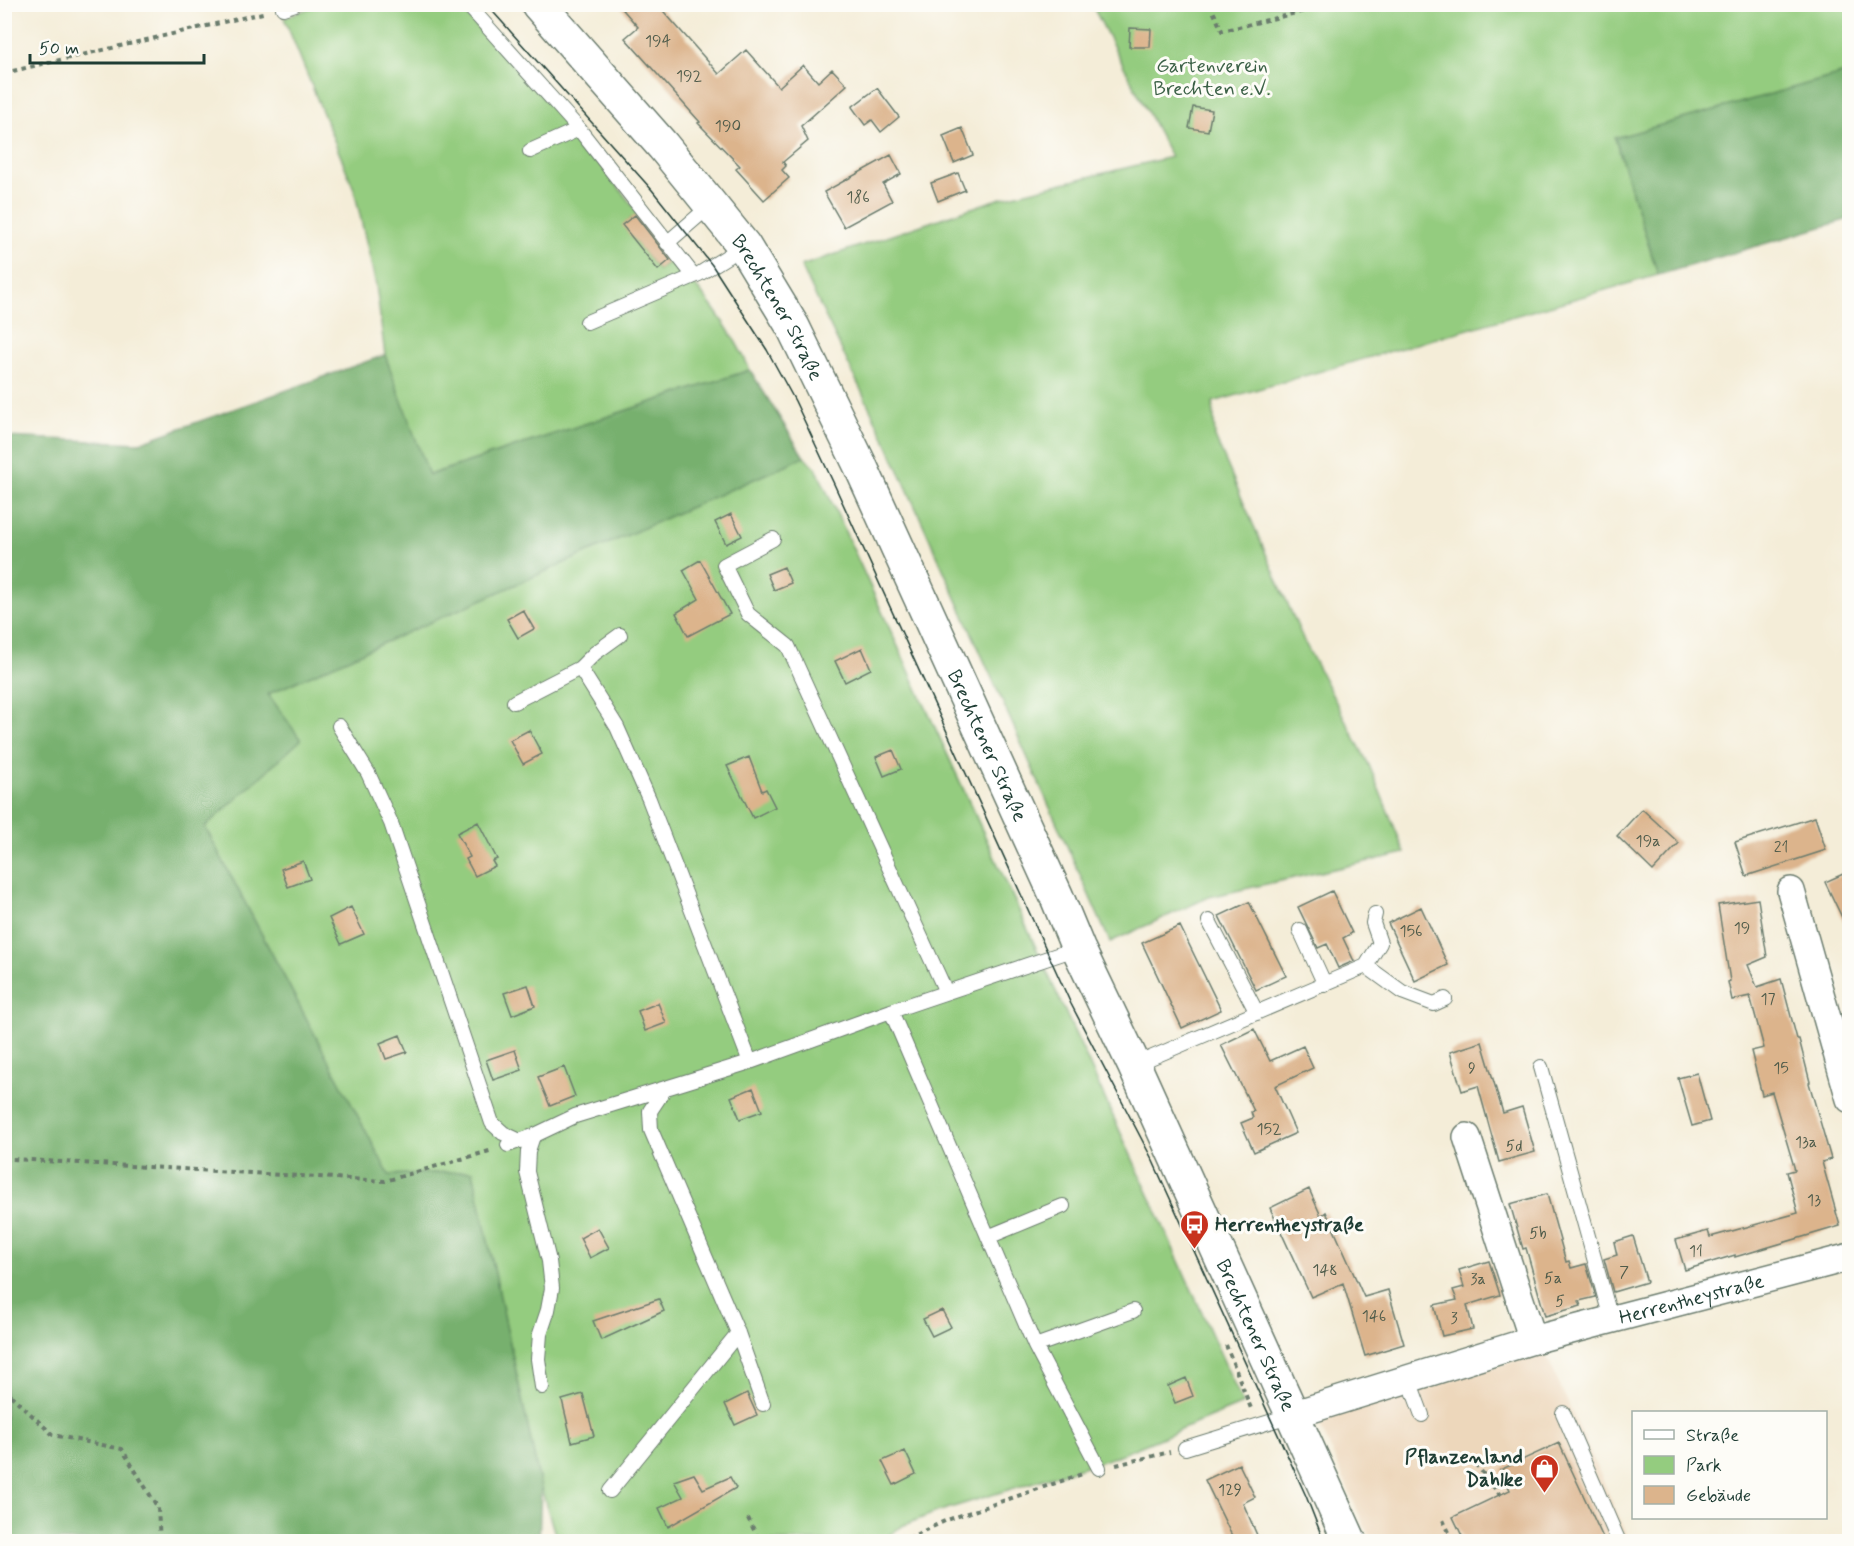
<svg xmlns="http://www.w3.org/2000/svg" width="1854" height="1546" font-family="Mynerve,sans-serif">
<rect width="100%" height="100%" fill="#fdfcf7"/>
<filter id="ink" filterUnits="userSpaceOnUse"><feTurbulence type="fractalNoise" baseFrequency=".0167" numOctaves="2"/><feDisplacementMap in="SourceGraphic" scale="12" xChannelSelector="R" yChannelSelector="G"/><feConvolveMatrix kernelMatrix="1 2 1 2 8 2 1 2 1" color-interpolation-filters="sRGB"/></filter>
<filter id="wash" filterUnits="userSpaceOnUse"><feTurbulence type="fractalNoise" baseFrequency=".008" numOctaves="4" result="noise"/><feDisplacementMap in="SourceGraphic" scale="24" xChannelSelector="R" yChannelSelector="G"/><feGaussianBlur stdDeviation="1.35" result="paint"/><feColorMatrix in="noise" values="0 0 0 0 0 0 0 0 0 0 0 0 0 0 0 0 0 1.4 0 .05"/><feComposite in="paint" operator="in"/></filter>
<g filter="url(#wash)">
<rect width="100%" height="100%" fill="#f4edd8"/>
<path fill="#edd7bb" d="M 1545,1352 L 1630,1541 L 1371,1541 L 1318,1421 Z"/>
<path fill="#94cc7f" stroke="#5a845a" stroke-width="1.5" d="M 315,5 L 457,5 L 581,138 L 638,213 L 623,225 L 658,270 L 673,259 C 702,292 732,329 750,370 L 428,475 L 385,355 L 376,285 L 354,189 L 284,18 L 315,6 Z
M 1092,5 L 1849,5 L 1849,72 L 1615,138 L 1658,275 L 1213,402 L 1215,437 L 1304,641 L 1369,765 L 1405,853 L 1209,897 L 1110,942 L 888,446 L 801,266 L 1001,198 L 1171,157 Z
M 804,457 L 816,468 C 961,779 1103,1091 1243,1404 L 1112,1458 L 937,1512 L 904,1525 L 880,1541 L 557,1541 L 541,1488 L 473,1171 L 389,1175 L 205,827 L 300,740 L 268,694 Z"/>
<path fill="#77b06e" stroke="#4b7651" stroke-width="1.5" d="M 1849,72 L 1849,219 L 1658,275 L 1615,138 Z
M 385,355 L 429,475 L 750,370 L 804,457 L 268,694 L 301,740 L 205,827 L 389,1175 L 473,1171 L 541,1488 L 539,1541 L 5,1541 L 5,437 L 139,443 Z"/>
<g id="blocks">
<path fill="#dcb48c" d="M 618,4 L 657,4 L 719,74 L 746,50 L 779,87 L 803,65 L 818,82 L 832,69 L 847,85 L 801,126 L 808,141 L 783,162 L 786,166 L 782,170 L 789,178 L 764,200 L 736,169 L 740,166 L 698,123 L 700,122 L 625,38 L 638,27 Z
M 1130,28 L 1151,29 L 1150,47 L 1129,47 Z
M 877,88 L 899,117 L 881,132 L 872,120 L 865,125 L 852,107 Z
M 1193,107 L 1212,110 L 1208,131 L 1189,128 Z
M 962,128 L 973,155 L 954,163 L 943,136 Z
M 891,155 L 901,174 L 883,184 L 892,201 L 844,227 L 824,192 Z
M 958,173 L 965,190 L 938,201 L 931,183 Z
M 635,215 L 670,260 L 658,270 L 622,225 Z
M 731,514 L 742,536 L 726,544 L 715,522 Z
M 700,560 L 730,614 L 688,636 L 676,613 L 699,599 L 683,570 Z
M 784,567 L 791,583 L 774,590 L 767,574 Z
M 523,610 L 534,629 L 518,638 L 507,619 Z
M 862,648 L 871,669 L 845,682 L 835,661 Z
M 529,730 L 542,754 L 523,764 L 510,740 Z
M 893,750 L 901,769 L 884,776 L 876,757 Z
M 749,757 L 762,791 L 766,789 L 775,807 L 753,818 L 727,766 Z
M 1642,809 L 1679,843 L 1653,871 L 1617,836 Z
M 1815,817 L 1826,850 L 1746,876 L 1735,842 Z
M 478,822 L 497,859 L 492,861 L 495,866 L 475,876 L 466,859 L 470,857 L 457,833 Z
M 303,861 L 310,879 L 288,887 L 281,869 Z
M 1850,871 L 1850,934 L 1825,882 Z
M 1332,891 L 1352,933 L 1343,938 L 1354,961 L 1338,968 L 1327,944 L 1318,948 L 1298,907 Z
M 1758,899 L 1767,957 L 1748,965 L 1757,987 L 1781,979 L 1797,1039 L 1799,1039 L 1810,1082 L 1809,1083 L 1831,1159 L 1822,1162 L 1840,1226 L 1735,1257 L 1735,1255 L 1685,1270 L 1676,1240 L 1708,1231 L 1710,1237 L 1798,1213 L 1787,1172 L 1795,1170 L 1772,1092 L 1762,1095 L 1751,1051 L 1764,1048 L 1750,996 L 1732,1000 L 1728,982 L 1730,981 L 1718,905 Z
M 1249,902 L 1286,976 L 1256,990 L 1219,916 Z
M 351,907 L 364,934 L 341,944 L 329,918 Z
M 1421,907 L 1448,965 L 1415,981 L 1388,923 Z
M 1180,926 L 1221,1010 L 1182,1028 L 1142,943 Z
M 528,985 L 535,1006 L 512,1015 L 504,993 Z
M 658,1003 L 666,1023 L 645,1031 L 638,1011 Z
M 1254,1029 L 1270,1061 L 1303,1046 L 1313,1068 L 1275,1086 L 1296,1133 L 1254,1152 L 1241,1123 L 1253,1118 L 1251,1112 L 1254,1111 L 1221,1045 Z
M 400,1035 L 407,1052 L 386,1059 L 380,1043 Z
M 1482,1042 L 1503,1113 L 1522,1107 L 1535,1152 L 1499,1162 L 1478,1086 L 1462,1091 L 1450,1052 Z
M 515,1050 L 522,1070 L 493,1080 L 486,1060 Z
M 564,1067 L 575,1096 L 550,1106 L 538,1077 Z
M 1697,1073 L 1710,1121 L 1692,1126 L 1678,1078 Z
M 753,1088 L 762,1111 L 740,1119 L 731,1097 Z
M 1309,1189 L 1321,1216 L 1326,1212 L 1364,1297 L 1388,1290 L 1404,1344 L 1365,1356 L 1343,1283 L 1311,1297 L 1270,1208 Z
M 1547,1194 L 1566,1262 L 1569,1261 L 1571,1268 L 1586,1264 L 1596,1297 L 1579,1301 L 1581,1306 L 1545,1316 L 1526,1248 L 1523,1249 L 1510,1204 Z
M 598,1228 L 609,1248 L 590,1258 L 580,1238 Z
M 1633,1236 L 1647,1282 L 1613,1292 L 1604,1259 L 1617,1255 L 1614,1242 Z
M 1489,1261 L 1500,1295 L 1467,1305 L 1473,1329 L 1442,1336 L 1434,1305 L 1457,1300 L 1453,1290 L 1464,1287 L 1459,1270 Z
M 659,1299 L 664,1311 L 601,1340 L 593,1321 Z
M 942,1310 L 951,1327 L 932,1336 L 923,1319 Z
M 1186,1378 L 1193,1396 L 1175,1403 L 1168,1386 Z
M 747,1393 L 757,1415 L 735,1425 L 725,1404 Z
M 583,1394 L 594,1436 L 572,1442 L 562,1400 Z
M 1559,1443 L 1605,1542 L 1465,1542 L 1453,1517 L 1510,1490 L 1500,1470 Z
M 905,1451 L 916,1474 L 894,1485 L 882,1461 Z
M 1239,1464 L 1255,1497 L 1243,1503 L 1260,1542 L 1235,1542 L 1205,1480 Z
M 694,1474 L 703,1489 L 730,1477 L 736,1488 L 668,1527 L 659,1508 L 683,1497 L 674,1481 Z"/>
</g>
</g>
<g filter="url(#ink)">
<use href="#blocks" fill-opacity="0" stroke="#6a7b6d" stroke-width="1.5"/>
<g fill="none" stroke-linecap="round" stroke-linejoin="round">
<defs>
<path id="lane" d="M 467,4 L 579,129 L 694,276
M 283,8 L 295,4
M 530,151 L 579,129
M 667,243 L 711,205
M 587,322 L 699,274 L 744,246
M 773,539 L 724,565 L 748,614 L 788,646 L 946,992
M 580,668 L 595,653 L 620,635
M 514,702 L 580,668 L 617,727 L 649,799 L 750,1062
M 339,726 L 368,773 L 391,823 L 492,1123 L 503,1133 L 520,1141
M 1209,921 L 1257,1013
M 1300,930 L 1325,985
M 1366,966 L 1380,943 L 1373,923 L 1375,914
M 891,1011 L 1035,1346 L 1099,1468
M 1134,1065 L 1366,966 L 1402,992 L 1434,1004 L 1445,999
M 1541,1067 L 1611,1319
M 664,1090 L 650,1111 L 651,1130 L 738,1333 L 763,1404
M 533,1136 L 528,1151 L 527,1172 L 549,1261 L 552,1288 L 548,1310 L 540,1334 L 538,1359 L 542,1387
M 508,1145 L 533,1136 L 575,1116 L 750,1062 L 891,1011 L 1078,948
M 988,1237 L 1063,1206
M 1035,1346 L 1133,1311
M 1409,1380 L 1422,1415
M 1563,1413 L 1619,1542
M 1185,1448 L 1292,1415
M 610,1491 L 738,1333"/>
<g id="street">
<path d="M 1791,891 L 1850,1099"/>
<path d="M 1467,1137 L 1533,1340"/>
<path id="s1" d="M 1292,1415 L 1533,1340 L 1850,1257"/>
</g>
<g id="secondary">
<path id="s2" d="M 538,4 L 663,146 L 744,246 L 793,327 L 860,465 L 1056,895 L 1078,948 L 1134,1065 L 1350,1542"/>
</g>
</defs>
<use href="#lane" stroke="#6a7b6d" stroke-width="16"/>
<use href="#street" stroke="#6a7b6d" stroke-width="30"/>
<use href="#secondary" stroke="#6a7b6d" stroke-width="36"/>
<path stroke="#6a7b6d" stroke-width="4" stroke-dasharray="4.5 4.5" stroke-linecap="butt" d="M 1210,4 L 1222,31 L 1333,4
M 4,73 L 267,12
M 4,1161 L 12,1159 L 385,1181 L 493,1150
M 1226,1345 L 1252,1411
M 4,1389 L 53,1435 L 122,1449 L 158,1508 L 160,1542
M 1470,1457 L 1500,1495
M 1116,1465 L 1170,1452
M 748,1518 L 760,1542
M 1443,1520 L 1454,1542
M 900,1542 L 947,1520 L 1082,1474"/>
<use href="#lane" stroke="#fff" stroke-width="14"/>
<use href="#street" stroke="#fff" stroke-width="27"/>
<use href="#secondary" stroke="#fff" stroke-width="33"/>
<path stroke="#1f3d34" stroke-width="1.5" d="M 486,4 L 652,190 L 712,265 L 767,350 L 795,401 L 834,484 L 1071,1004 L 1152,1159 L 1306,1496 L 1324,1542"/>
</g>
</g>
<defs>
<symbol id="bus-pin" viewBox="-11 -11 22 30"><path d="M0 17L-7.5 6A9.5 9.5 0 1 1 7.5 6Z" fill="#c8321e" stroke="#fdfcf7"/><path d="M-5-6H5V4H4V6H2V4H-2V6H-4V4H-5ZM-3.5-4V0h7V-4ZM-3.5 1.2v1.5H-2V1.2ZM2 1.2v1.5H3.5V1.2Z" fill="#fff"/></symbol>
<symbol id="shop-pin" viewBox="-11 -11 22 30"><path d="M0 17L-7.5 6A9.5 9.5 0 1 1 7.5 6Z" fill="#c8321e" stroke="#fdfcf7"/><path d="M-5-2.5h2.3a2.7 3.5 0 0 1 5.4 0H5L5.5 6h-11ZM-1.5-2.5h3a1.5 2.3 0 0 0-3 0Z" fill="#fff"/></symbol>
</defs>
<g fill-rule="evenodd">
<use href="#bus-pin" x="1178" y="1208" width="33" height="45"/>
<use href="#shop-pin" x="1528" y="1452" width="33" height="45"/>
</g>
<g text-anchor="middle" stroke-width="6" stroke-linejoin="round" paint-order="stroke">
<g font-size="16" fill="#4e5b4a">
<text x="658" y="46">194</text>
<text x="689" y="81">192</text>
<text x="728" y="131">190</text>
<text x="858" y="202">186</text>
<text x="1648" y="846">19a</text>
<text x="1781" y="852">21</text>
<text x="1742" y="933">19</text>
<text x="1411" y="936">156</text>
<text x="1768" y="1004">17</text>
<text x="1472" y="1073">9</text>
<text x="1781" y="1073">15</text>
<text x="1269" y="1134">152</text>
<text x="1806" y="1147">13a</text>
<text x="1514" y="1151">5d</text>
<text x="1814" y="1205">13</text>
<text x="1538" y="1238">5b</text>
<text x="1696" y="1256">11</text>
<text x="1325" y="1275">148</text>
<text x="1624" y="1277">7</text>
<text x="1553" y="1283">5a</text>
<text x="1478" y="1284">3a</text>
<text x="1560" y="1306">5</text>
<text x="1374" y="1321">146</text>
<text x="1454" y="1323">3</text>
<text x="1230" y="1495">129</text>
</g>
<g font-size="20" fill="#3c6147" stroke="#fdfcf7">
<text x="1212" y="72">Gartenverein<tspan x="1212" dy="23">Brechten e.V.</tspan></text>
</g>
<g font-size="20" fill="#1f3d34" stroke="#fdfcf7">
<text dy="7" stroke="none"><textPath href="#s2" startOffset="388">Brechtener Straße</textPath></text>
<text dy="7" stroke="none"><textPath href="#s2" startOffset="874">Brechtener Straße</textPath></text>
<text dy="7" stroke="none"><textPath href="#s1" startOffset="416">Herrentheystraße</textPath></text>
<text dy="7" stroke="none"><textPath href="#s2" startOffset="1522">Brechtener Straße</textPath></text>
</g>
<g font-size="20" font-weight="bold" fill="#1f3d34" stroke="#fdfcf7" text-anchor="start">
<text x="1215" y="1231">Herrentheystraße</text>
<text x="1523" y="1463" text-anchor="end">Pflanzenland<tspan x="1523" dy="23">Dahlke</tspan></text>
</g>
</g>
<rect width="1854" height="1546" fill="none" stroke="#fdfcf7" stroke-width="24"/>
<rect x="1632" y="1411" width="195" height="108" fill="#fdfcf7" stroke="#a4b0a9" stroke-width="1.5"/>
<rect x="1644" y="1430" width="30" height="9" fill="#ffffff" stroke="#a4b0a9" stroke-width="1.5"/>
<text x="1686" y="1441" font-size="18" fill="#1f3d34">Straße</text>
<rect x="1644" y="1456" width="30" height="18" fill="#94cc7f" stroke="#a4b0a9" stroke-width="1.5"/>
<text x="1686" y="1471" font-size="18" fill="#1f3d34">Park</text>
<rect x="1644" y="1486" width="30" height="18" fill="#dcb48c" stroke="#a4b0a9" stroke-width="1.5"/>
<text x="1686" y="1501" font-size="18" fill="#1f3d34">Gebäude</text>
<path d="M30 54v9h174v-9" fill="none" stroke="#1f3d34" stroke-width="3"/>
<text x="39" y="54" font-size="18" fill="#1f3d34" stroke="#fdfcf7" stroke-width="4.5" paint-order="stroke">50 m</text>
</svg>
